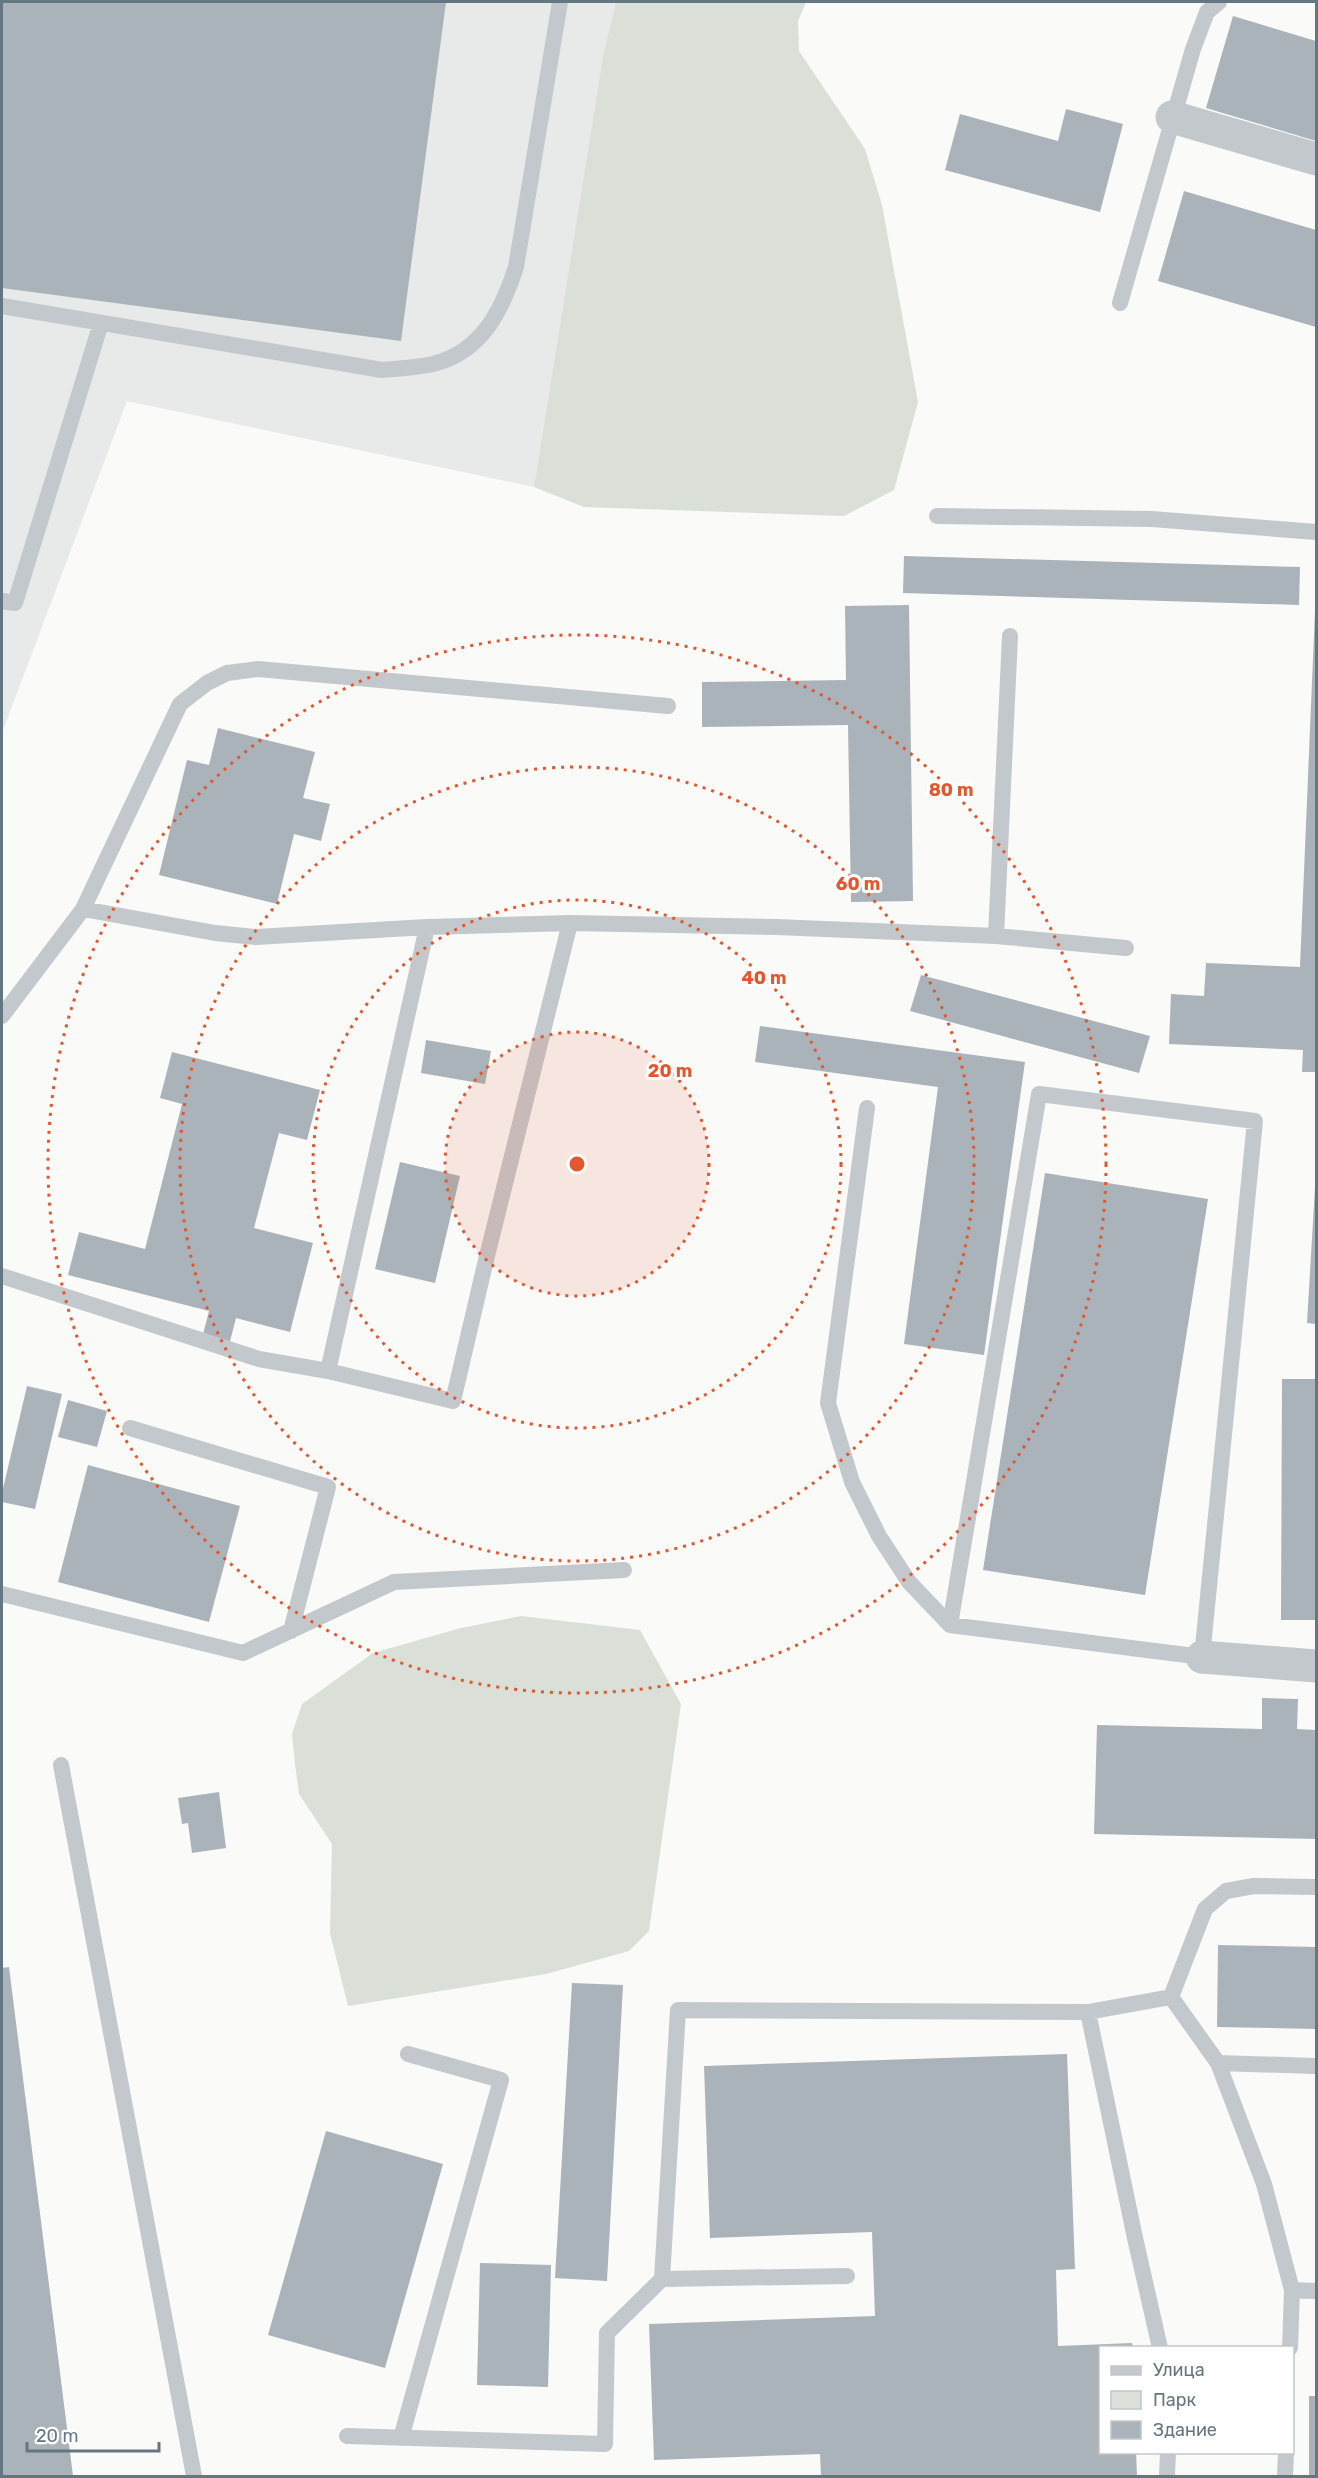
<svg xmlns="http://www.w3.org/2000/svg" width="1318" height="2478" font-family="Rubik,sans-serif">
<rect width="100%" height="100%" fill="#fafaf8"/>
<path fill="#e8e9e9" d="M 2,2 L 616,2 L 603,56 L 534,487 L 127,401 L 2,733 Z"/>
<path fill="#dadfd7" d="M 616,2 L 806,2 L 798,21 L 799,51 L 865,149 L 882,205 L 918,402 L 894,490 L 844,516 L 584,507 L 534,487 L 603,56 Z
M 521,1616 L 640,1630 L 681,1704 L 649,1931 L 629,1951 L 546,1974 L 348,2006 L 330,1933 L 332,1844 L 299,1794 L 295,1764 L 292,1734 L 302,1704 L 373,1653 L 461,1628 Z"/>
<path fill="#aab3b9" d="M 2,2 L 446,2 L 401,341 L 2,288 Z
M 1233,16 L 1316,41 L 1316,141 L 1206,108 Z
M 1066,109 L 1123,124 L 1100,212 L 945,170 L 960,114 L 1058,141 Z
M 1184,191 L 1316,230 L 1316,327 L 1158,281 Z
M 904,556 L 1300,567 L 1299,605 L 903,593 Z
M 909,605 L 913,901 L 851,902 L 848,725 L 702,727 L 702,682 L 846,680 L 845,606 Z
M 1315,610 L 1316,610 L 1316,1072 L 1302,1072 L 1303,1050 L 1169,1044 L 1171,994 L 1204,996 L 1206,963 L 1300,967 Z
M 218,728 L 315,752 L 303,798 L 330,804 L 321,841 L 294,834 L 277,904 L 159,875 L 187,760 L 209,765 Z
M 921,975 L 1150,1036 L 1139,1073 L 910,1011 Z
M 760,1026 L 1025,1062 L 984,1355 L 904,1344 L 938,1087 L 755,1062 Z
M 426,1040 L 491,1051 L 485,1084 L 421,1073 Z
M 172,1052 L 320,1090 L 307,1140 L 279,1133 L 254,1228 L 313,1243 L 290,1332 L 236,1318 L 227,1353 L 200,1346 L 209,1311 L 68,1275 L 79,1232 L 145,1249 L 182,1104 L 160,1098 Z
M 400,1162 L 460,1176 L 435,1283 L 375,1269 Z
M 1045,1173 L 1208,1199 L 1145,1595 L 983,1570 Z
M 1315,1187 L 1316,1187 L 1316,1324 L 1307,1323 Z
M 1282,1379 L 1316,1379 L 1316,1620 L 1281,1620 Z
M 27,1386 L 62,1394 L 35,1509 L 2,1502 L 2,1493 Z
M 68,1400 L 107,1411 L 97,1447 L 58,1437 Z
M 88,1465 L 240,1506 L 209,1622 L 58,1582 Z
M 1262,1698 L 1298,1699 L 1297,1729 L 1316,1730 L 1316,1839 L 1094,1834 L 1097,1725 L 1262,1729 Z
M 219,1792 L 226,1848 L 192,1853 L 188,1823 L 182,1824 L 178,1798 Z
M 1218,1945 L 1316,1947 L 1316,2029 L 1217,2027 Z
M 9,1967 L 73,2476 L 2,2476 L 2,1968 Z
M 572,1983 L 623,1985 L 607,2281 L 555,2278 Z
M 1067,2054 L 1075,2269 L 1056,2270 L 1058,2346 L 1132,2343 L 1133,2348 L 1100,2348 L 1100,2452 L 1136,2452 L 1137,2476 L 821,2476 L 820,2454 L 654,2460 L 649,2324 L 875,2316 L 872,2232 L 710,2238 L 704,2066 Z
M 326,2131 L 443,2164 L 385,2368 L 268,2335 Z
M 480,2263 L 551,2265 L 548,2387 L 477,2385 Z
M 1309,2396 L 1316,2396 L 1316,2476 L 1309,2476 Z"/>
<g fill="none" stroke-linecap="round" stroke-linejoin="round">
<path stroke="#c3c8cc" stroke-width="16" d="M 1120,303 L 1193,49 L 1207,12 L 1219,2
M 2,306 L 382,370 C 399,368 417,368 433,364 C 482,352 502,310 516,267 L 560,2
M 937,516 L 1152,519 L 1316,532
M 2,601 L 15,603 L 101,323
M 83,909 L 215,933 L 256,937 L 427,927 L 570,923 L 776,927 L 996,936 L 1126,948
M 996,936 L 1010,636
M 2,1016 L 83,909 L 180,704 L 207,683 L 227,673 L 258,669 L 668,706
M 1039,1094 L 1255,1121 L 1202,1657 L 950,1625 Z
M 867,1108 L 828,1403 L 852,1482 L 879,1536 L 909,1582 L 950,1625
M 2,1276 L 259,1359 L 328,1371 L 453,1401 L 486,1260 L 570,923
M 328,1371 L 427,927
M 130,1428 L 328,1487 L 291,1631
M 2,1594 L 243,1653 L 394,1582 L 624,1570
M 61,1765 L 194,2476
M 1171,1997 L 1218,2063 L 1264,2184 L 1292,2290 L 1290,2348
M 1171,1997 L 1205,1909 L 1226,1891 L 1254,1886 L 1316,1887
M 1088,2012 L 1135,2238 L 1160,2348
M 1218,2063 L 1316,2066
M 662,2279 L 847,2276
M 1292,2290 L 1316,2291
M 347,2436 L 605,2444 L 607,2333 L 662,2279 L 678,2010 L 1088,2012 L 1171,1997
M 401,2438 L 501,2080 L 408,2054
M 1167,2476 L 1168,2452
M 1285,2476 L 1286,2452"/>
<path stroke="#c3c8cc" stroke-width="33" d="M 1172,117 L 1316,159
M 1202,1657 L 1316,1666"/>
</g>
<circle cx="577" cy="1164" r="132" fill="#e4572e" fill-opacity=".12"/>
<g fill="none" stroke="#e4572e" stroke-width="3" stroke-dasharray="3 6">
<circle cx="577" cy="1164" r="132"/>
<circle cx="577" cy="1164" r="264"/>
<circle cx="577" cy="1164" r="397"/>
<circle cx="577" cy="1164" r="529"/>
</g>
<circle cx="577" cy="1164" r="9" fill="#e4572e" stroke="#fff" stroke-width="3"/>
<g font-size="18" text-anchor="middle" font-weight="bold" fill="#e4572e" stroke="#fff" stroke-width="6" stroke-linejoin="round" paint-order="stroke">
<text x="951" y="796">80 m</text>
<text x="858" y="890">60 m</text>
<text x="764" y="984">40 m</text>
<text x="670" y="1077">20 m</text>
</g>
<rect width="1318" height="2478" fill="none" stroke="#657683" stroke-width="6"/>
<rect x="1099" y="2346" width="195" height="108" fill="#ffffff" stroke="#c1c8cd" stroke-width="1.5"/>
<rect x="1111" y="2366" width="30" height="9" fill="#c3c8cc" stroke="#c1c8cd" stroke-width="1.5"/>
<text x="1153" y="2376" font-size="18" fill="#657683">Улица</text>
<rect x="1111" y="2391" width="30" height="18" fill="#dadfd7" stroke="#c1c8cd" stroke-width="1.5"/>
<text x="1153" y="2406" font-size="18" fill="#657683">Парк</text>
<rect x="1111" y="2421" width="30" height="18" fill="#aab3b9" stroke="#c1c8cd" stroke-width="1.5"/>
<text x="1153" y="2436" font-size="18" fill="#657683">Здание</text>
<path d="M27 2442v9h132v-9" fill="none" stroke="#657683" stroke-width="3"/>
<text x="36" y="2442" font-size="18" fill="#657683" stroke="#ffffff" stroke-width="4.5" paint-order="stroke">20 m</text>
</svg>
